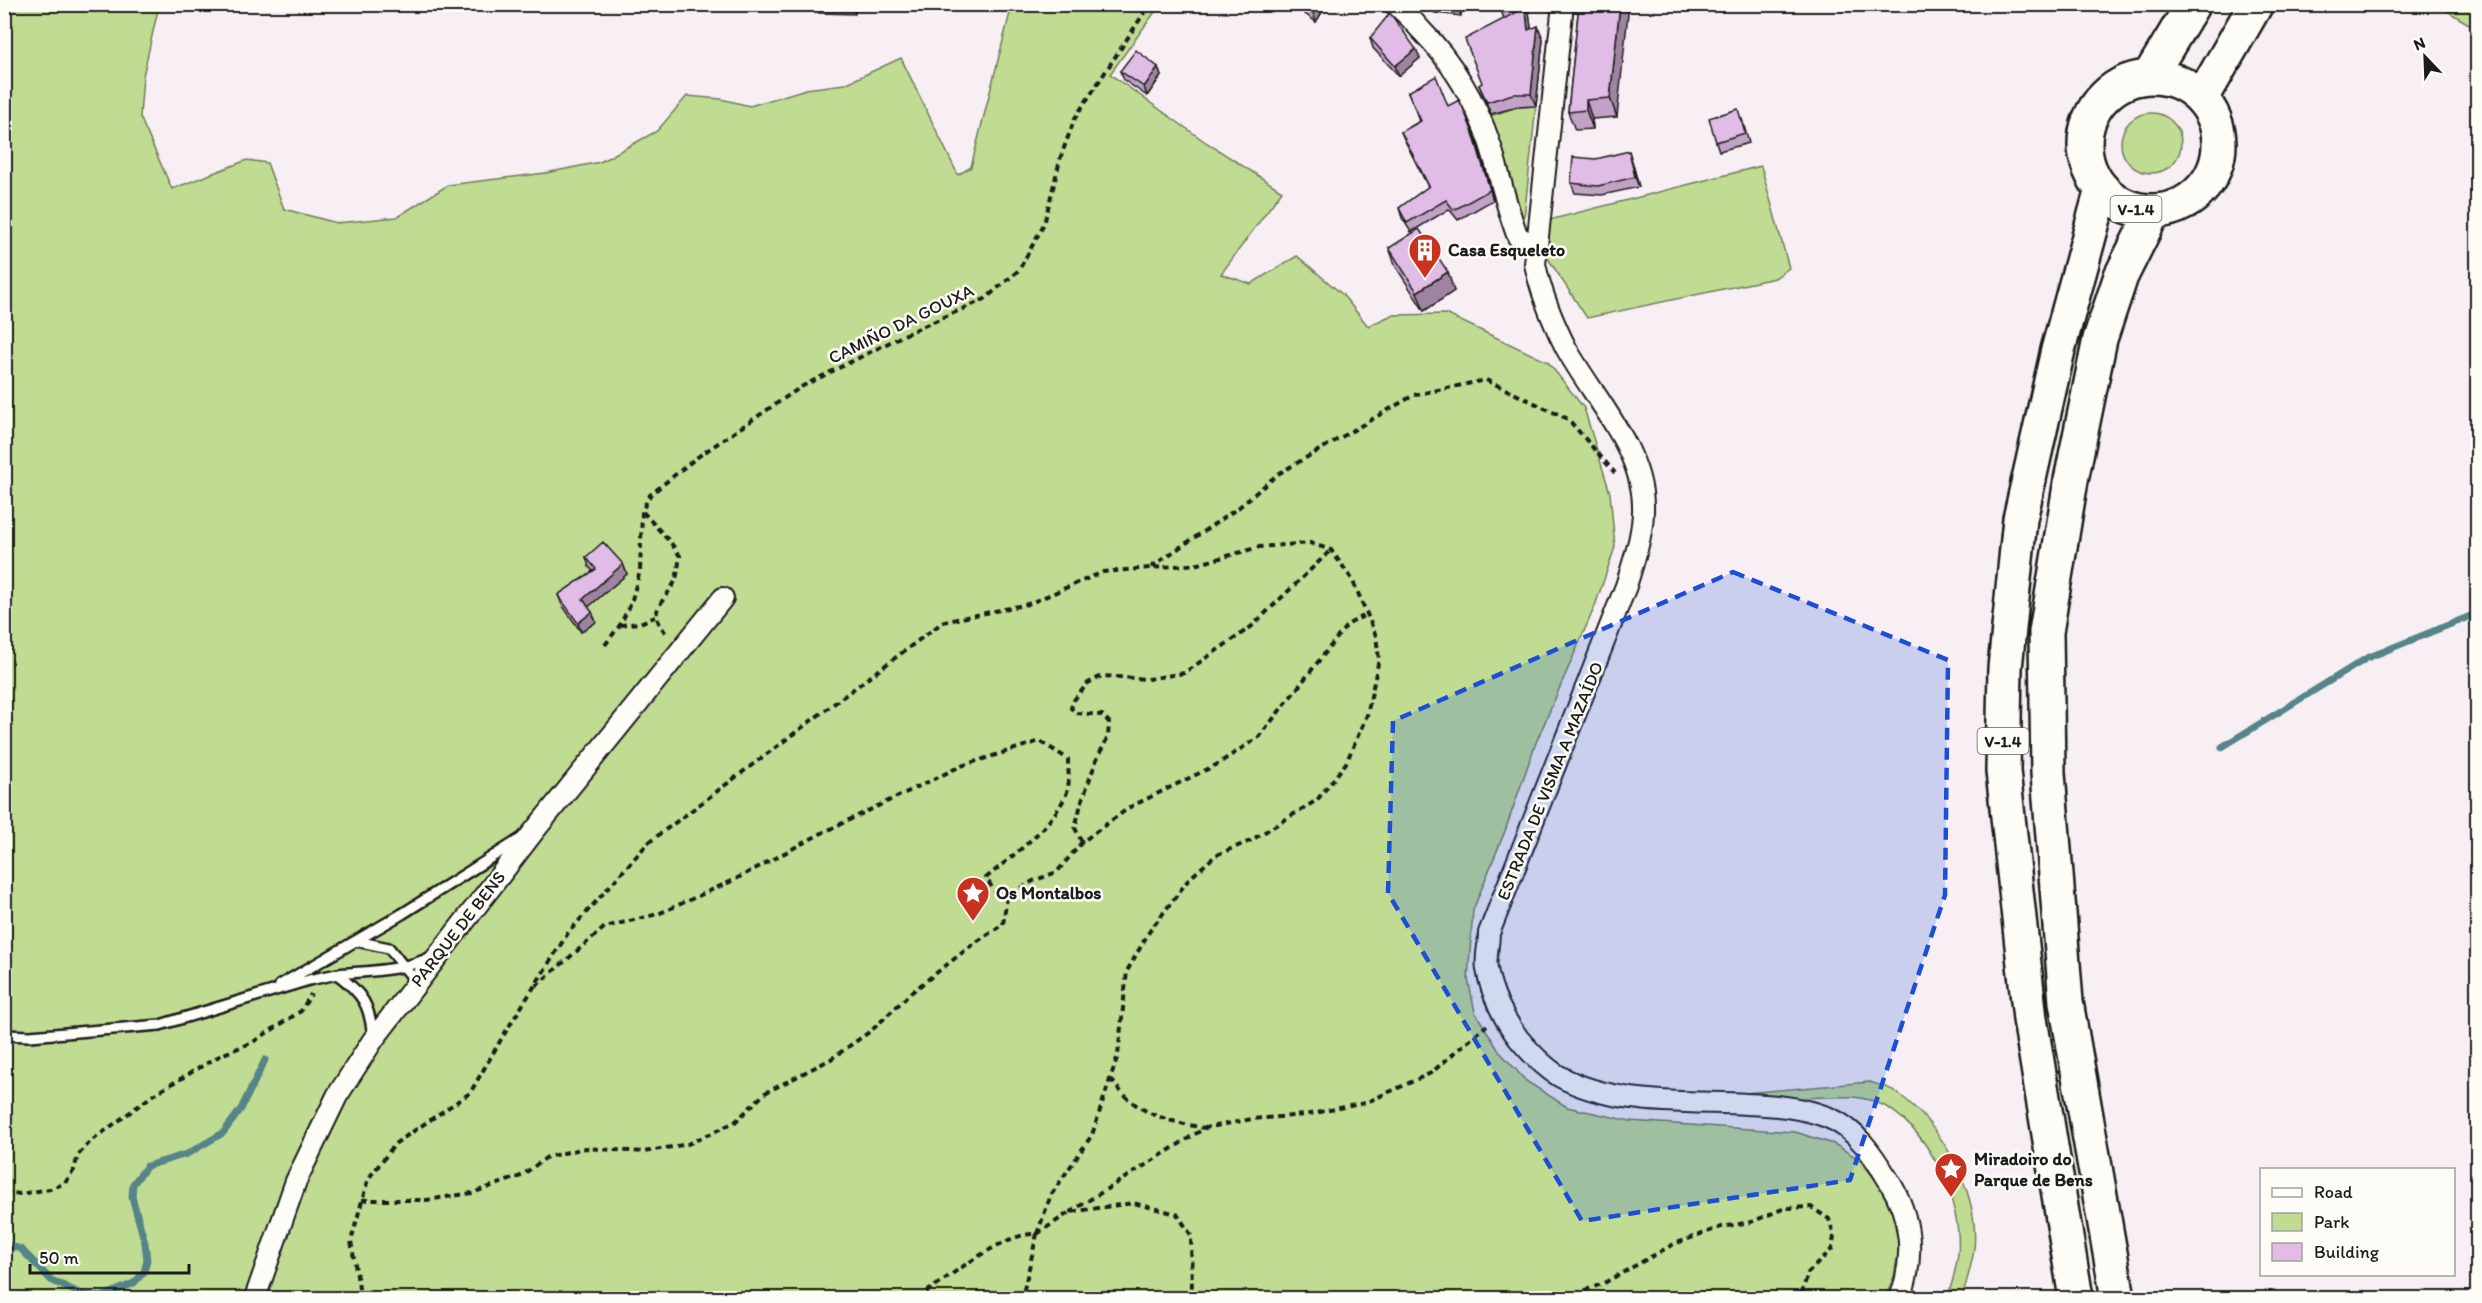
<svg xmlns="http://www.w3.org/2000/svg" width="2482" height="1303" font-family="Itim,sans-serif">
<rect width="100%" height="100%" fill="#f7eff4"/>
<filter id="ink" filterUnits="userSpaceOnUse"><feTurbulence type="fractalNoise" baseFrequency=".0167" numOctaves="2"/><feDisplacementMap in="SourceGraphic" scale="12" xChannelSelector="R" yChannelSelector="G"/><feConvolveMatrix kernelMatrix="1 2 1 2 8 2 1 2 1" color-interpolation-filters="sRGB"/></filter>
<g filter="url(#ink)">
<path fill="#c0dc93" stroke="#6e7c58" stroke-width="1.5" d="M 4,5 L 159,5 L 143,76 L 140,117 L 172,189 L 247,160 L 267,163 L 284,209 L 337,223 L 397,217 L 448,185 L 546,173 L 600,162 L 657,131 L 687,96 L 721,99 L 750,106 L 806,89 L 845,84 L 901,58 L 958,175 L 971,167 L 1012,5 L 1160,5 L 1110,74 L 1207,143 L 1282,191 L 1221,274 L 1251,284 L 1297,256 L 1342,294 L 1368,326 L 1392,315 L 1446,314 L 1548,362 L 1584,408 L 1610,493 L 1615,547 L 1595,606 L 1535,745 L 1505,831 L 1473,910 L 1468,979 L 1475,1012 L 1499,1051 L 1526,1081 L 1567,1107 L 1630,1121 L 1795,1132 L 1834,1144 L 1859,1159 L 1879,1184 L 1893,1215 L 1899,1246 L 1894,1276 L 1885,1298 L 5,1298 Z
M 2437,5 L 2477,5 L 2477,29 Z
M 1536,106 L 1523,228 L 1484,118 L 1517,107 Z
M2121 143a30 30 0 1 1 60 0a30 30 0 1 1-60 0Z
M 1761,166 L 1789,268 L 1775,278 L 1587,318 L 1547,257 L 1549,220 Z
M 1870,1082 C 1879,1085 1889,1087 1896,1092 C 1941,1124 1980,1192 1974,1249 C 1972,1265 1966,1282 1962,1298 L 1947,1298 C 1952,1284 1956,1269 1958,1254 C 1963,1202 1927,1122 1876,1102 C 1851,1093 1825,1098 1799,1098 C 1781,1098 1762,1095 1745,1093 Z"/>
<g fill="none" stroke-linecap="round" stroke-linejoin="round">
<path stroke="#548489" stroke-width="7" d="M 2222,747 L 2367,658 L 2478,613
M 4,1244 L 21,1249 L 51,1280 L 83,1295 L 102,1297 L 134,1283 L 144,1272 L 147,1260 L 145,1243 L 132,1197 L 133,1184 L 147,1166 L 187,1154 L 223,1133 L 241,1109 L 265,1060"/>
<defs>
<path id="lane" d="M 356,941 L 389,948 L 416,982
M 337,974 C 369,971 403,971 431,957
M 280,985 L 402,914 L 522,838
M 4,1035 L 30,1036 L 160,1025 L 309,980 L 337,974 C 363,994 370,1005 373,1038"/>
<path id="street" d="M 1394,4 C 1405,11 1413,21 1421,30 C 1452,61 1476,102 1490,144 C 1500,175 1506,207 1518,237 L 1537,246
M 1563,4 L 1535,264 C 1541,293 1552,320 1565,346 C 1591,395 1642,447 1643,505 C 1644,532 1634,560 1626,586 L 1489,933 C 1489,944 1485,958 1487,969 C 1491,993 1504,1020 1519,1039 C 1530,1052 1544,1067 1559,1076 C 1613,1106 1686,1101 1746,1104 C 1773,1105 1801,1107 1827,1117 C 1856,1128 1874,1156 1889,1181 C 1912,1218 1915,1259 1900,1298
M 255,1298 L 296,1181 L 337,1096 L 373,1040 L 535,830 L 723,598"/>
<path id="highway" d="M 2149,77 L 2193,4
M2085 144a67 67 0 1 1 134 0a67 67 0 1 1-134 0Z
M 2202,98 L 2256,4
M 2076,1298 L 2030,1019 L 2003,771 L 2005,668 L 2020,519 L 2058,350 L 2102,189
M 2118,1298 L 2066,1002 L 2048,773 L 2046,632 L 2071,480 L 2100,339 L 2121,276 L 2153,212"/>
</defs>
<use href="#lane" stroke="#1c1c1c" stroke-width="14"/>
<use href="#street" stroke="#1c1c1c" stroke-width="24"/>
<use href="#highway" stroke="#1c1c1c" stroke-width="38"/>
<path stroke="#1c1c1c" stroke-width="4" stroke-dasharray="6 4.5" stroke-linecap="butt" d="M 643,512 L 671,543 L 680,556 C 678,566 678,577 673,585 C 659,609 647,610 668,636
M 1151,567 L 1238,508 L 1278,474 L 1414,395 L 1486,380 L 1568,419 L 1615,473
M 620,625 L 640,623 L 655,617
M 605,645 L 620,625 L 631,603 L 640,571 L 642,511 L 650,495 L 696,458 L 801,387 L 908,333 L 985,299 L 1019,270 L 1044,224 L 1061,156 L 1075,118 L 1150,4
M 1082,842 L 1075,828 L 1081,804 L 1096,761 L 1108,737 L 1109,722 L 1102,715 L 1076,713 L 1071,708 L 1074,700 L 1088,683 L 1102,676 L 1148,679 L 1184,673 L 1251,627 L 1331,550
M 536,986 L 605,927 L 658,914 L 734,880 L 820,834 L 961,766 L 1040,741 L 1068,759 C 1068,769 1070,783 1067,792 C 1054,826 1013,855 986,878 L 997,895 L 1007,897 L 1033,881 L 1057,872 L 1082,842 L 1130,807 L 1216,765 L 1259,737 L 1347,625 L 1367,614
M 1111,1079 C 1135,1114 1164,1120 1204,1128
M 4,1192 L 20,1194 L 50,1189 L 65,1183 L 74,1170 L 78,1155 L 90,1142 L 153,1095 L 221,1055 L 253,1042 L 301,1011 L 311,994
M 362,1200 L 427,1200 L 472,1193 L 521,1176 L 547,1157 L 585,1148 L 644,1152 L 688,1144 L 735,1122 L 765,1093 L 831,1059 L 872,1030 L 912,992 L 972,945 L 1003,924 L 1007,897
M 1070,1212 L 1205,1128 L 1252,1119 L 1305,1115 L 1365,1103 L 1431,1073 L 1487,1025
M 1037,1234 L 1070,1212 L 1133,1203 L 1177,1214 L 1191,1235 L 1192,1298
M 364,1298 L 360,1294 L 351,1241 L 368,1179 L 396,1143 L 470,1093 L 503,1036 L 568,933 L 648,843 L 943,622 L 1028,604 L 1103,572 L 1199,564 L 1259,547 L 1310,543 L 1331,550 L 1352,579 L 1367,614 L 1376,636 L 1379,659 L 1367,715 L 1346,763 L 1317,800 L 1250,841 L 1216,855 L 1189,879 L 1149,932 L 1127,971 L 1118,1055 L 1092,1135 L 1051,1195 L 1037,1234
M 918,1298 C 945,1280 1005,1231 1037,1234 L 1022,1298
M 1565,1298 L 1604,1283 L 1674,1244 L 1721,1227 L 1751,1222 L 1785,1208 L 1811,1207 L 1829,1219 L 1834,1236 L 1832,1249 L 1808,1273 L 1800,1298"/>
<use href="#lane" stroke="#fdfcf7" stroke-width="9"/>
<use href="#street" stroke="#fdfcf7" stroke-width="20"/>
<use href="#highway" stroke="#fdfcf7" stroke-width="33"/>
</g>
<path fill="#c2a2c6" stroke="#1c1c1c" stroke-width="1.5" d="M 816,4 L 856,4 L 855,14 L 819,13 Z
M 1291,4 L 1327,4 L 1316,22 Z
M 1432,4 L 1461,4 L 1461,16 L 1435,13 Z
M 1499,4 L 1528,4 L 1531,29 L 1543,39 L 1536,106 L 1517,107 L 1491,114 L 1479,85 L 1482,83 L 1504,19 Z
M 1579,4 L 1617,117 L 1592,119 L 1593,129 L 1575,130 L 1568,112 Z
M 1370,38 L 1420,58 L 1399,76 L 1373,48 Z
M 1120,71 L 1161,76 L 1147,96 L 1124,80 Z
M 1408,92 L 1448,106 L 1477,142 L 1493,200 L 1458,220 L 1449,209 L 1411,232 L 1402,218 L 1399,208 L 1428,187 L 1405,141 L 1401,132 L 1420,121 Z
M 1742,119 L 1749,143 L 1719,151 L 1716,142 Z
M 1596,159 L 1632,161 L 1639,187 L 1602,195 L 1575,193 L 1571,183 Z
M 1389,248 L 1454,291 L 1424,311 L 1396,267 Z
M 586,557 L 623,564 L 627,574 L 588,607 L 596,622 L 581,632 L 562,605 L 558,595 L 593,571 L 589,567 Z"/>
<path fill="#9e84a1" stroke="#1c1c1c" stroke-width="1.5" d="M 852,4 L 856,4 L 855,14 Z
M 1312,4 L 1327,4 L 1316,22 L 1311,7 Z
M 1456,4 L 1461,4 L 1461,16 Z
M 1525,4 L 1528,4 L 1533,43 L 1528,30 Z
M 1620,4 L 1629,4 L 1617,117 L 1610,98 Z
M 1538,26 L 1543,39 L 1536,106 L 1531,94 Z
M 1416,49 L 1420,58 L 1399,76 L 1395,66 Z
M 1158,67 L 1161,76 L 1147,96 L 1144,87 Z
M 1586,100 L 1592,119 L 1593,129 L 1586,110 Z
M 1473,133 L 1477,142 L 1493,200 L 1490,190 Z
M 1629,151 L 1632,161 L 1639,187 L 1635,177 Z
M 1448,272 L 1454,291 L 1424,311 L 1417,292 Z
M 623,564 L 627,574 L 586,609 L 583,599 Z
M 592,612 L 596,622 L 581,632 L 578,623 Z"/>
<path fill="#e1bce6" stroke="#1c1c1c" stroke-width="1.5" d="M 1499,4 L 1525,4 L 1528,30 L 1538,26 L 1531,94 L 1513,94 L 1487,102 L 1479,85 L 1482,83 L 1465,39 L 1521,10 L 1500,8 Z
M 1579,4 L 1620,4 L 1610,98 L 1586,100 L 1586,110 L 1568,112 Z
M 1390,13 L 1416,49 L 1395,66 L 1370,38 Z
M 1136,50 L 1158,67 L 1144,87 L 1120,71 Z
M 1436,76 L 1448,106 L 1459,100 L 1463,108 L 1473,133 L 1490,190 L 1454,210 L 1446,200 L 1407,223 L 1399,208 L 1429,186 L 1401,132 L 1421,121 L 1408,92 Z
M 1738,109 L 1745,133 L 1716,142 L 1709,118 Z
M 1629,151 L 1635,177 L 1598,186 L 1571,183 L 1573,157 L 1596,159 Z
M 1419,229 L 1448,272 L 1417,292 L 1389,248 Z
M 603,542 L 623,564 L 583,599 L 592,612 L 578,623 L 558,595 L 596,569 L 586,557 Z"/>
</g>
<path fill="#1d4ed8" fill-opacity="0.2" stroke="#1d4ed8" stroke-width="4.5" stroke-dasharray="12 8" stroke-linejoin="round" d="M 1733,572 L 1948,660 L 1945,895 L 1850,1180 L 1582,1221 L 1388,893 L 1393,721 Z"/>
<defs>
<symbol id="building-pin" viewBox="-11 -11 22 30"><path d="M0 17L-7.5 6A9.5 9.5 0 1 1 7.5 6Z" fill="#c8321e" stroke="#fdfcf7"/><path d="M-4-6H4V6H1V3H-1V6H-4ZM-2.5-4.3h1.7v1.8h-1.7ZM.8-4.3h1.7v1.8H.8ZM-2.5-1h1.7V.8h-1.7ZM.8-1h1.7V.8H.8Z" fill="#fff"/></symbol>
<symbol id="sight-pin" viewBox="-11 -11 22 30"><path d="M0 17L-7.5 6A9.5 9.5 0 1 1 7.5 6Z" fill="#c8321e" stroke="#fdfcf7"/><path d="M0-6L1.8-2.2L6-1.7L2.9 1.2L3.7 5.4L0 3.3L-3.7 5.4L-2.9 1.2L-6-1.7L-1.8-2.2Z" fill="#fff"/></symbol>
</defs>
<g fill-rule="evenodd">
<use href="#building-pin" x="1406" y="231" width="38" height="52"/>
<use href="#sight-pin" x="954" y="874" width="38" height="52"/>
<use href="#sight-pin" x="1932" y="1150" width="38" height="52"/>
</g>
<g text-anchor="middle" stroke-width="5" stroke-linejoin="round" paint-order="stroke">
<g fill="#fdfcf7" stroke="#605f5e" stroke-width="1.5">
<rect x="2110.5" y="196" width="51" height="26" rx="4.5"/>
<rect x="1977.5" y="728" width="51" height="26" rx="4.5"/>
</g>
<g font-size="16" font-weight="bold" fill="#1c1c1c">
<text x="2136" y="215">V-1.4</text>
<text x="2003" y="747">V-1.4</text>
</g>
<g font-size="18" font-weight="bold" fill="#1c1c1c" stroke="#fdfcf7" text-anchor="start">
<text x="1448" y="256">Casa Esqueleto</text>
<text x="996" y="899">Os Montalbos</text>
<text x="1974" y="1165">Miradoiro do<tspan x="1974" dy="21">Parque de Bens</tspan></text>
</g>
<g font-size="18" fill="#1c1c1c" stroke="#fdfcf7">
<text transform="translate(901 324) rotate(-26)" y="6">CAMIÑO DA GOUXA</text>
<text transform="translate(1550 781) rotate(-68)" y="6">ESTRADA DE VISMA A MAZAÍDO</text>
<text transform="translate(458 929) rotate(-52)" y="6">PARQUE DE BENS</text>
</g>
</g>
<rect width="2482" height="1303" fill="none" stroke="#fdfcf7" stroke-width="24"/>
<rect x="12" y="12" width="2458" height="1279" fill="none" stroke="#1c1c1c" stroke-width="2" filter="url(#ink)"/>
<rect x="2260" y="1168" width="195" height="108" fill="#fdfcf7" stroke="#a3a29f" stroke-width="1.5"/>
<rect x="2272" y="1188" width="30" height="9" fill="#fdfcf7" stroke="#a3a29f" stroke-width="1.5"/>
<text x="2314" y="1198" font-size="18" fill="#1c1c1c">Road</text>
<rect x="2272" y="1213" width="30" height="18" fill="#c0dc93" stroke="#a3a29f" stroke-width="1.5"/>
<text x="2314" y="1228" font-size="18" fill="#1c1c1c">Park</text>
<rect x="2272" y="1243" width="30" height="18" fill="#e1bce6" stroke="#a3a29f" stroke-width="1.5"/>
<text x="2314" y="1258" font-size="18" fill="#1c1c1c">Building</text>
<g transform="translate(2425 57) rotate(337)" stroke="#fdfcf7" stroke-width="4.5" paint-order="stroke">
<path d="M0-4.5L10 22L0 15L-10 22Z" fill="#1c1c1c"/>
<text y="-9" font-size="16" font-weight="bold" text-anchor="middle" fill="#1c1c1c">N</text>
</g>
<path d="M30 1264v9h159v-9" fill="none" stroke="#1c1c1c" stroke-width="3"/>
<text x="39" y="1264" font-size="18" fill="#1c1c1c" stroke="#fdfcf7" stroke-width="4.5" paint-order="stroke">50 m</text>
</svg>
